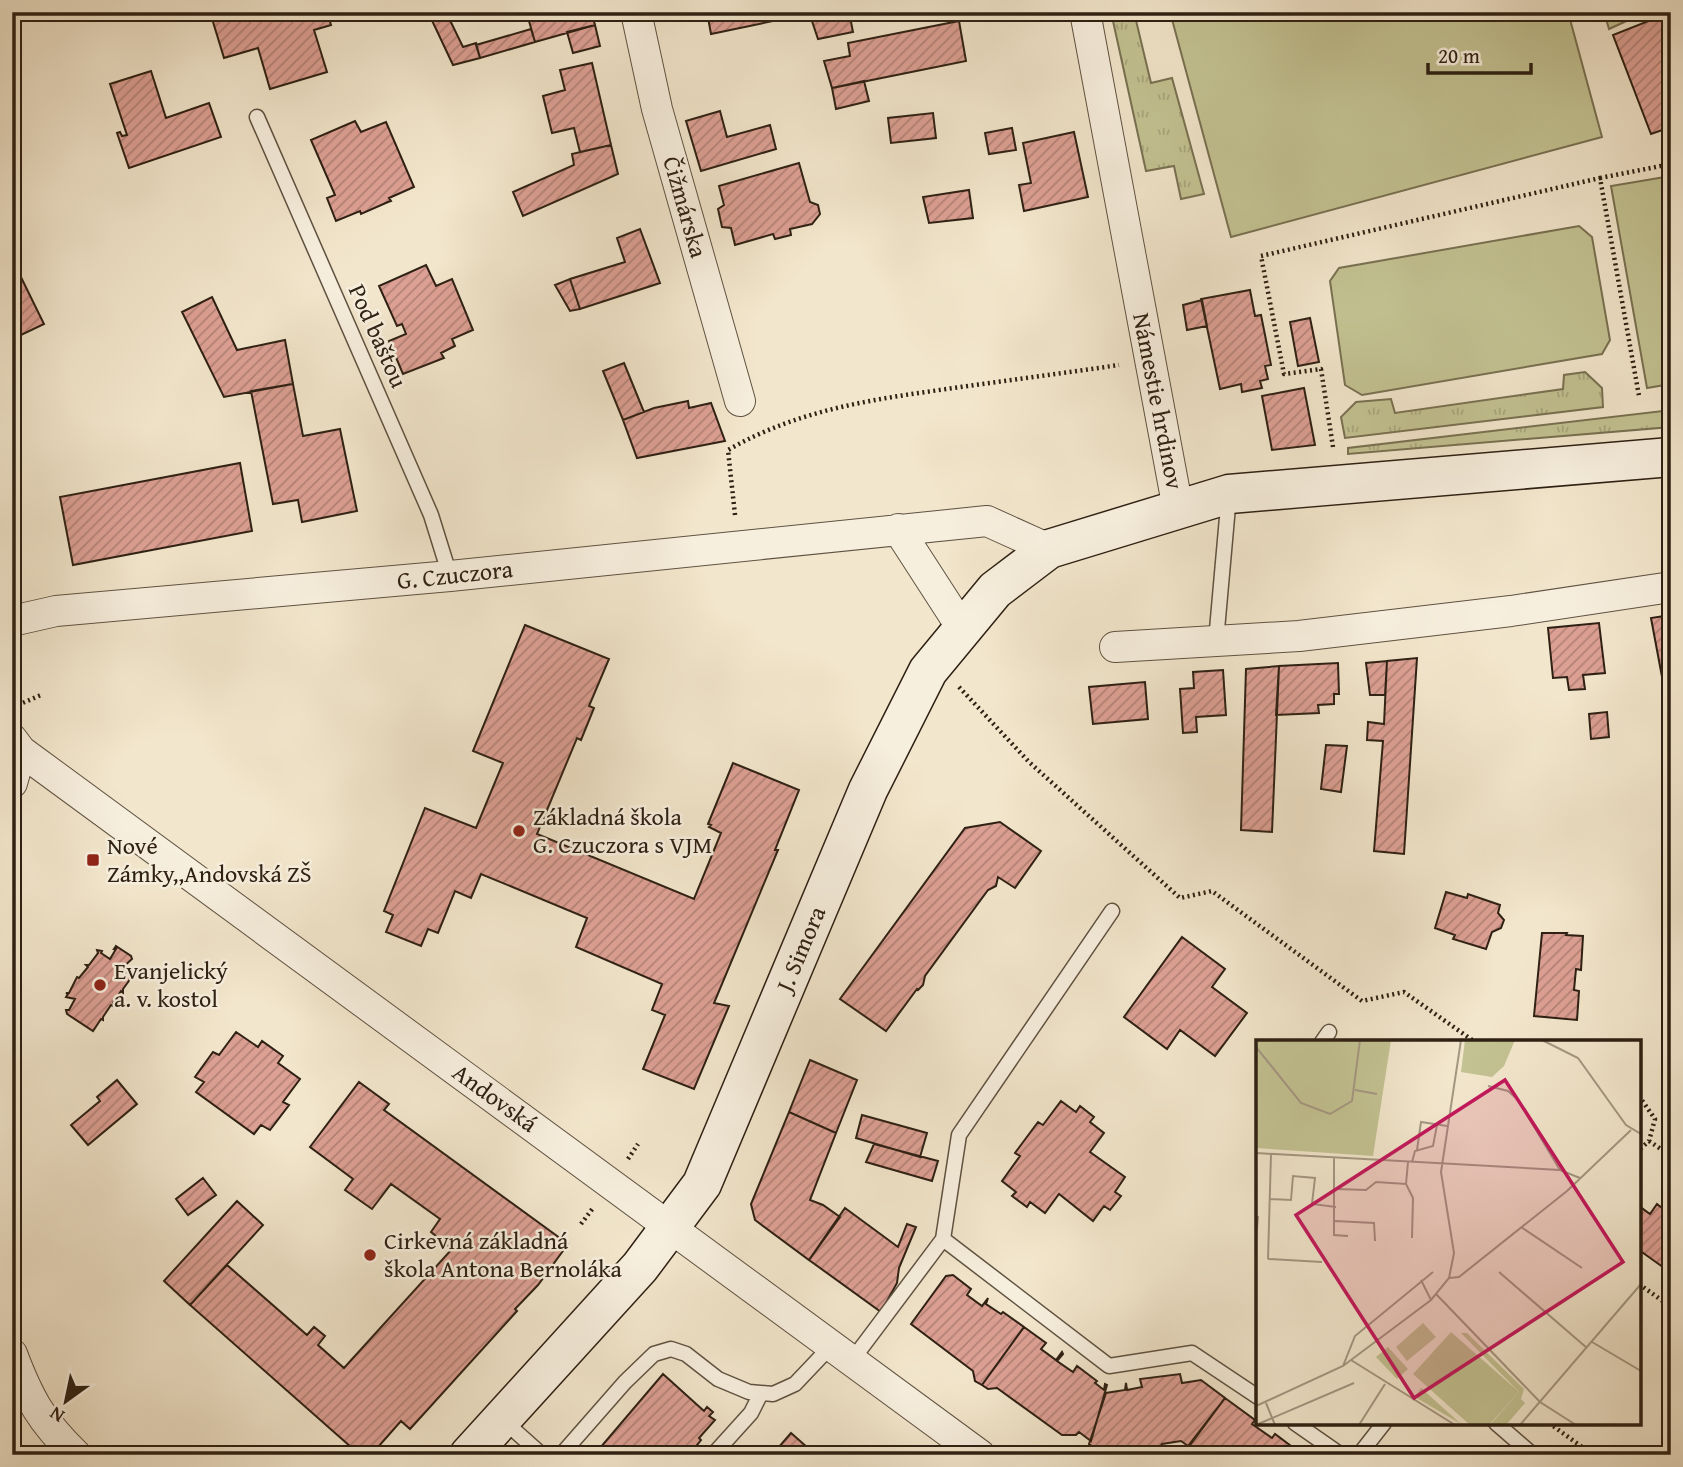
<svg xmlns="http://www.w3.org/2000/svg" width="1683" height="1467" font-family="'Gentium Book Plus',serif">
<defs>
<pattern id="grass-tufts" width="24" height="20" patternUnits="userSpaceOnUse" patternTransform="scale(1.75)"><rect width="24" height="20" fill="#c3c292"/><path d="M3 7l-1-3M5 7V3M7 7l1-3M15 17l-1-3M17 17v-4M19 17l1-3" fill="none" stroke="#a8a67d"/></pattern>
<pattern id="building-hatch" width="6" height="6" patternUnits="userSpaceOnUse" patternTransform="scale(1.75)"><rect width="6" height="6" fill="#dda094"/><path d="M-1 1l2-2M0 6l6-6M5 7l2-2" fill="none" stroke="#b48278"/></pattern>
</defs>
<rect width="100%" height="100%" fill="#f2e6cc"/>
<filter id="stains"><feTurbulence type="fractalNoise" baseFrequency=".00286" numOctaves="4"/><feColorMatrix values="0 0 0 0 .2 0 0 0 0 .09 0 0 0 0 .02 0 0 0 .5 -.17"/></filter>
<radialGradient id="worn" r=".72"><stop offset=".6" stop-color="#630" stop-opacity="0"/><stop offset="1" stop-color="#630" stop-opacity=".3"/></radialGradient>
<path fill="url(#grass-tufts)" stroke="#787152" stroke-width="2" d="M 1111,12 L 1134,12 L 1151,83 L 1172,78 L 1204,194 L 1181,199 L 1174,166 L 1146,171 Z
M 1604,12 L 1646,12 L 1609,29 Z
M 1585,372 L 1602,388 L 1603,407 L 1345,438 L 1341,417 L 1356,402 L 1391,399 L 1395,413 L 1563,389 L 1564,375 Z
M 1671,410 L 1671,427 L 1348,454 L 1348,448 Z"/>
<path fill="#c3c292" stroke="#787152" stroke-width="2" d="M 1170,12 L 1568,12 L 1602,137 L 1231,237 Z
M 1671,176 L 1671,384 L 1647,388 L 1611,186 Z
M 1579,226 L 1592,237 L 1610,340 L 1602,354 L 1362,395 L 1345,385 L 1330,281 L 1339,268 Z"/>
<path fill="url(#building-hatch)" stroke="#2e2013" stroke-width="2" d="M 210,12 L 327,12 L 331,25 L 314,30 L 327,72 L 270,89 L 258,48 L 224,58 Z
M 428,12 L 446,12 L 463,47 L 476,43 L 480,58 L 453,65 Z
M 532,12 L 591,12 L 595,25 L 535,42 L 527,14 Z
M 707,12 L 796,12 L 797,16 L 711,34 Z
M 840,12 L 849,12 L 853,32 L 818,39 L 811,18 Z
M 1572,12 L 1604,12 L 1604,13 L 1574,21 Z
M 1666,14 L 1671,25 L 1671,127 L 1651,134 L 1613,35 Z
M 959,21 L 966,61 L 832,88 L 824,61 L 850,56 L 848,43 Z
M 595,25 L 600,46 L 573,53 L 567,32 Z
M 531,29 L 535,42 L 480,58 L 476,45 Z
M 592,63 L 611,145 L 580,152 L 574,128 L 552,133 L 543,96 L 565,90 L 560,70 Z
M 151,71 L 166,118 L 209,103 L 221,137 L 129,168 L 117,133 L 120,132 L 122,136 L 127,135 L 110,84 Z
M 864,81 L 869,101 L 836,109 L 832,88 Z
M 720,111 L 727,137 L 770,125 L 776,149 L 701,171 L 686,121 Z
M 933,113 L 936,138 L 891,143 L 888,118 Z
M 355,121 L 361,132 L 386,122 L 414,187 L 389,198 L 391,201 L 388,202 L 361,214 L 360,211 L 336,221 L 327,198 L 335,195 L 311,140 Z
M 1012,128 L 1016,150 L 989,154 L 985,133 Z
M 1074,132 L 1088,197 L 1024,211 L 1019,185 L 1031,183 L 1023,143 Z
M 611,145 L 618,174 L 523,216 L 513,192 L 574,165 L 572,154 Z
M 799,163 L 810,202 L 818,205 L 820,214 L 812,224 L 790,229 L 791,235 L 775,239 L 773,234 L 735,245 L 731,228 L 722,227 L 718,209 L 724,205 L 719,186 Z
M 969,190 L 973,218 L 929,223 L 923,197 Z
M 640,229 L 660,283 L 580,309 L 570,279 L 625,262 L 617,238 Z
M 426,265 L 436,286 L 452,279 L 473,330 L 452,339 L 455,346 L 441,353 L 444,358 L 403,374 L 389,341 L 406,334 L 402,324 L 397,326 L 379,286 Z
M 16,267 L 44,324 L 19,336 L 12,322 L 12,269 Z
M 570,279 L 580,309 L 570,311 L 555,285 Z
M 1250,290 L 1255,316 L 1261,315 L 1271,365 L 1265,366 L 1268,379 L 1260,381 L 1262,388 L 1242,392 L 1241,384 L 1220,389 L 1201,299 Z
M 212,297 L 237,350 L 285,340 L 293,384 L 224,397 L 182,312 Z
M 1202,300 L 1207,326 L 1187,330 L 1183,305 Z
M 1310,318 L 1319,362 L 1298,366 L 1290,322 Z
M 624,363 L 644,412 L 623,420 L 603,371 Z
M 293,384 L 303,436 L 340,429 L 357,511 L 302,522 L 298,500 L 273,504 L 251,391 Z
M 1304,388 L 1315,445 L 1272,450 L 1262,396 Z
M 688,401 L 689,408 L 711,403 L 725,441 L 637,458 L 623,420 L 654,408 Z
M 240,463 L 252,531 L 73,565 L 60,497 Z
M 1671,615 L 1671,725 L 1651,618 Z
M 1599,623 L 1605,673 L 1583,675 L 1585,689 L 1569,690 L 1567,677 L 1553,678 L 1548,628 Z
M 525,625 L 609,659 L 589,706 L 594,708 L 581,740 L 577,738 L 537,834 L 694,899 L 721,833 L 709,827 L 711,825 L 708,824 L 733,763 L 799,790 L 775,850 L 778,850 L 714,1003 L 729,1006 L 694,1089 L 643,1069 L 665,1015 L 652,1010 L 662,984 L 576,947 L 587,918 L 481,874 L 471,898 L 455,891 L 438,933 L 428,929 L 421,946 L 386,932 L 393,915 L 384,911 L 425,808 L 476,828 L 503,763 L 473,751 Z
M 1417,658 L 1404,854 L 1374,851 L 1383,741 L 1367,740 L 1368,722 L 1384,724 L 1387,661 Z
M 1387,661 L 1385,695 L 1370,695 L 1366,663 Z
M 1338,663 L 1339,694 L 1334,694 L 1334,704 L 1318,705 L 1319,713 L 1276,715 L 1279,666 Z
M 1279,666 L 1272,832 L 1241,830 L 1246,669 Z
M 1223,670 L 1226,715 L 1196,717 L 1197,732 L 1183,733 L 1180,689 L 1194,688 L 1193,672 Z
M 1145,682 L 1148,719 L 1093,724 L 1089,687 Z
M 1607,712 L 1609,737 L 1591,739 L 1589,714 Z
M 1326,745 L 1347,746 L 1341,792 L 1321,789 Z
M 1000,822 L 1041,851 L 1015,888 L 998,877 L 996,886 L 988,890 L 925,976 L 923,985 L 918,990 L 917,989 L 886,1031 L 840,999 L 965,828 Z
M 1446,892 L 1467,898 L 1468,894 L 1500,905 L 1498,913 L 1504,920 L 1501,928 L 1492,932 L 1486,949 L 1453,939 L 1455,935 L 1435,928 Z
M 1542,933 L 1567,933 L 1566,935 L 1583,936 L 1581,970 L 1576,969 L 1574,990 L 1579,991 L 1577,1020 L 1534,1016 Z
M 1182,937 L 1225,969 L 1212,987 L 1247,1013 L 1215,1056 L 1180,1030 L 1167,1049 L 1124,1017 Z
M 116,946 L 131,956 L 132,959 L 122,968 L 131,975 L 132,972 L 134,977 L 131,978 L 123,989 L 123,993 L 121,991 L 113,1003 L 113,1006 L 111,1005 L 103,1017 L 103,1020 L 101,1019 L 93,1031 L 67,1014 L 66,1010 L 69,1010 L 75,999 L 66,997 L 68,994 L 66,993 L 69,993 L 77,977 L 79,978 L 88,967 L 86,965 L 89,965 L 98,953 L 97,950 L 102,951 L 101,953 L 110,959 L 116,949 L 114,949 Z
M 1671,1010 L 1671,1044 L 1665,1043 Z
M 236,1032 L 258,1047 L 262,1041 L 283,1056 L 278,1063 L 300,1079 L 283,1102 L 289,1105 L 270,1130 L 261,1125 L 254,1134 L 196,1092 L 204,1082 L 195,1077 L 213,1052 L 219,1055 Z
M 810,1060 L 857,1080 L 836,1133 L 789,1112 Z
M 117,1080 L 137,1104 L 88,1145 L 71,1125 L 100,1101 L 97,1097 Z
M 359,1082 L 389,1104 L 384,1110 L 568,1244 L 538,1285 L 515,1309 L 517,1311 L 410,1429 L 401,1421 L 371,1455 L 360,1455 L 190,1305 L 227,1265 L 307,1335 L 314,1327 L 325,1336 L 318,1345 L 344,1368 L 452,1249 L 431,1232 L 440,1219 L 391,1184 L 372,1209 L 345,1190 L 353,1179 L 310,1147 Z
M 1061,1101 L 1076,1112 L 1080,1106 L 1094,1117 L 1090,1122 L 1104,1133 L 1090,1152 L 1125,1177 L 1115,1192 L 1121,1196 L 1110,1210 L 1104,1206 L 1093,1221 L 1059,1194 L 1045,1213 L 1030,1202 L 1027,1207 L 1012,1196 L 1016,1192 L 1002,1181 L 1020,1156 L 1015,1153 L 1038,1122 L 1043,1125 Z
M 789,1112 L 836,1133 L 810,1200 L 823,1205 L 840,1217 L 809,1260 L 755,1220 L 751,1204 Z
M 862,1115 L 927,1133 L 920,1157 L 856,1138 Z
M 874,1144 L 938,1161 L 932,1181 L 866,1162 Z
M 203,1178 L 216,1195 L 188,1215 L 176,1199 Z
M 237,1201 L 263,1225 L 190,1305 L 164,1281 Z
M 1657,1204 L 1671,1215 L 1671,1276 L 1666,1272 L 1667,1270 L 1639,1250 L 1639,1206 L 1650,1214 Z
M 845,1208 L 898,1247 L 907,1224 L 916,1227 L 899,1268 L 897,1283 L 881,1312 L 809,1260 Z
M 953,1275 L 971,1289 L 967,1295 L 982,1306 L 988,1298 L 986,1304 L 1001,1314 L 1003,1312 L 1024,1327 L 982,1385 L 975,1381 L 973,1371 L 911,1324 L 946,1276 Z
M 1024,1327 L 1046,1343 L 1041,1349 L 1056,1360 L 1062,1352 L 1063,1354 L 1057,1361 L 1073,1372 L 1077,1366 L 1097,1381 L 1095,1383 L 1104,1390 L 1105,1384 L 1107,1385 L 1091,1441 L 1079,1432 L 1076,1435 L 1062,1435 L 997,1388 L 988,1389 L 982,1385 Z
M 663,1374 L 704,1411 L 707,1407 L 713,1412 L 709,1416 L 715,1420 L 699,1438 L 701,1440 L 689,1455 L 594,1455 Z
M 1180,1374 L 1182,1383 L 1201,1380 L 1225,1398 L 1188,1446 L 1181,1441 L 1162,1444 L 1154,1455 L 1140,1455 L 1133,1448 L 1102,1453 L 1089,1444 L 1106,1393 L 1125,1390 L 1126,1383 L 1127,1390 L 1142,1387 L 1140,1379 Z
M 1225,1398 L 1255,1420 L 1252,1424 L 1272,1438 L 1275,1434 L 1303,1455 L 1189,1455 L 1185,1452 Z
M 791,1433 L 816,1455 L 772,1455 Z"/>
<g fill="none" stroke-linecap="round" stroke-linejoin="round">
<defs>
<path id="service" d="M 257,117 L 431,515 L 450,576
M 1216,641 L 1229,495
M 1322,1042 L 1329,1032
M 943,1239 L 959,1135 L 1112,911
M 853,1359 L 943,1239 L 1109,1366 L 1192,1353 L 1258,1397
M 504,1421 L 542,1455
M 1295,1423 L 1341,1455
M 1496,1423 L 1533,1455
M 561,1455 L 625,1382 L 654,1354 L 671,1349 L 686,1354 L 718,1379 L 749,1392 L 773,1394 L 795,1384 L 832,1345
M 713,1455 L 751,1413 L 761,1393
M 1359,1455 L 1384,1423"/>
<path id="minor" d="M 636,12 L 657,109 L 740,401
M 1085,12 L 1178,509
M 898,529 L 962,628
M 12,621 L 56,611 L 450,576 L 987,521 L 1049,549
M 1115,647 L 1299,636 L 1511,611 L 1671,587
M 12,739 L 21,751 L 980,1455
M 12,783 L 21,751
M 12,1354 C 29,1399 41,1421 76,1455"/>
<path id="secondary" d="M 469,1455 L 640,1267 L 702,1184 L 868,790 L 928,671 L 995,590 L 1049,549 L 1229,494 L 1671,457"/>
</defs>
<use href="#service" stroke="#5f5241" stroke-width="17"/>
<use href="#minor" stroke="#5f5241" stroke-width="32"/>
<use href="#secondary" stroke="#2e2013" stroke-width="41"/>
<path stroke="#2e2013" stroke-width="4.5" stroke-dasharray="2 3.5" stroke-linecap="butt" d="M 1600,178 L 1671,164
M 1333,447 L 1321,369 L 1284,374 L 1261,256 L 1600,178 L 1639,396
M 735,515 L 728,450 C 799,409 875,399 954,388 C 1009,380 1064,373 1119,365
M 959,687 L 1029,762 L 1180,898 L 1212,891 L 1362,1001 L 1404,992 L 1475,1042
M 18,705 L 41,695
M 1639,1096 L 1655,1119 L 1649,1141 L 1639,1150
M 1649,1141 L 1671,1156
M 628,1159 L 638,1144
M 581,1224 L 593,1208
M 1639,1284 L 1671,1307
M 1549,1423 L 1593,1455"/>
<use href="#service" stroke="#f7efde" stroke-width="14"/>
<use href="#minor" stroke="#f7efde" stroke-width="30"/>
<use href="#secondary" stroke="#f7efde" stroke-width="38"/>
</g>
<g fill="#8f2418" stroke="#f7efde" stroke-width="2.5">
<circle cx="519" cy="831" r="7"/>
<rect x="86" y="853" width="14" height="14" rx="3.5"/>
<circle cx="100" cy="985" r="7"/>
<circle cx="370" cy="1255" r="7"/>
</g>
<g text-anchor="middle" stroke-width="5" stroke-linejoin="round" paint-order="stroke">
<g font-size="24" fill="#2e2013" stroke="#f7efde">
<text transform="translate(685 207) rotate(74)" y="8">Čižmárska</text>
<text transform="translate(378 336) rotate(66)" y="8">Pod baštou</text>
<text transform="translate(1158 401) rotate(79)" y="8">Námestie hrdinov</text>
<text transform="translate(455 575) rotate(-6)" y="8">G. Czuczora</text>
<text transform="translate(801 949) rotate(-67)" y="8">J. Simora</text>
<text transform="translate(495 1098) rotate(36)" y="8">Andovská</text>
</g>
<g font-size="24" fill="#2e2013" stroke="#f7efde" text-anchor="start">
<text x="533" y="825">Základná škola<tspan x="533" dy="28">G. Czuczora s VJM</tspan></text>
<text x="107" y="854">Nové<tspan x="107" dy="28">Zámky,,Andovská ZŠ</tspan></text>
<text x="114" y="979">Evanjelický<tspan x="114" dy="28">a. v. kostol</tspan></text>
<text x="384" y="1249">Cirkevná základná<tspan x="384" dy="28">škola Antona Bernoláka</tspan></text>
</g>
</g>
<g transform="translate(1256 1040)">
<rect width="385" height="385" fill="#f2e6cc"/>
<path d="M 0,0 L 135,0 L 117,116 L 0,108 ZM 209,0 L 259,0 L 248,26 L 236,37 L 205,32 ZM 205,293 L 211,293 L 268,349 L 265,359 L 269,363 L 250,385 L 234,385 L 263,352 ZM 165,348 L 205,384 L 159,357 Z" fill="#c3c292"/>
<path d="M 167,283 L 180,297 L 151,321 L 140,307 ZM 195,292 L 263,352 L 233,385 L 214,385 L 157,334 ZM 132,307 L 152,329 L 141,339 L 120,317 Z" fill="#c3c292"/>
<path fill="none" stroke="#a49782" stroke-width="2" d="M 286,0 L 322,18 L 370,85 L 385,94M 0,7 L 45,63 L 74,74 L 96,61 L 104,0M 232,46 L 252,51 L 262,60 L 304,130M 99,50 L 121,54M 161,110 L 165,82 L 191,86M 0,113 L 304,130 L 324,138M 78,117 L 78,195 L 92,196M 156,122 L 159,111 L 177,106 L 181,85M 150,144 L 157,158 L 156,198M 81,149 L 110,150 L 120,142 L 150,144 L 152,122M 14,159 L 35,160 L 37,136 L 59,138 L 56,164 L 80,167M 79,181 L 118,183 L 119,201M 265,187 L 326,228M 0,201 L 2,176M 12,219 L 15,114M 12,219 L 66,222M 243,232 L 331,308M 193,238 L 203,237 L 311,151 L 375,90M 165,240 L 175,260M 180,254 L 284,362 L 320,385M 336,302 L 385,331M 95,320 L 199,385M 87,326 L 99,296 L 177,232M 10,363 L 19,385M 0,366 L 87,326 L 175,260 L 193,238 L 198,213 L 185,132 L 205,0M 0,385 L 98,343M 103,385 L 129,344M 264,385 L 385,244"/>
<path fill="#c2185b" fill-opacity="0.15" stroke="#c2185b" stroke-width="3.5" d="M 249,40 L 367,222 L 158,358 L 40,175 Z"/>
<rect width="385" height="385" fill="none" stroke="#2e2013" stroke-width="3.5"/>
</g>
<rect width="1683" height="1467" fill="none" stroke="#f2e6cc" stroke-width="42"/>
<rect x="14" y="14" width="1655" height="1439" fill="none" stroke="#2e2013" stroke-width="3.5"/>
<rect x="21" y="21" width="1641" height="1425" fill="none" stroke="#2e2013" stroke-width="2"/>
<g transform="translate(66 1401) rotate(213)" stroke="#f7efde" stroke-width="5" paint-order="stroke">
<path d="M0-5L12 26L0 18L-12 26Z" fill="#2e2013"/>
<text y="-10" font-size="19" font-weight="bold" text-anchor="middle" fill="#2e2013">N</text>
</g>
<path d="M1428 63v10h103v-10" fill="none" stroke="#2e2013" stroke-width="3.5"/>
<text x="1438" y="63" font-size="21" fill="#2e2013" stroke="#f7efde" stroke-width="5" paint-order="stroke">20 m</text>
<rect width="100%" height="100%" filter="url(#stains)"/>
<rect width="100%" height="100%" fill="url(#worn)"/>
</svg>
